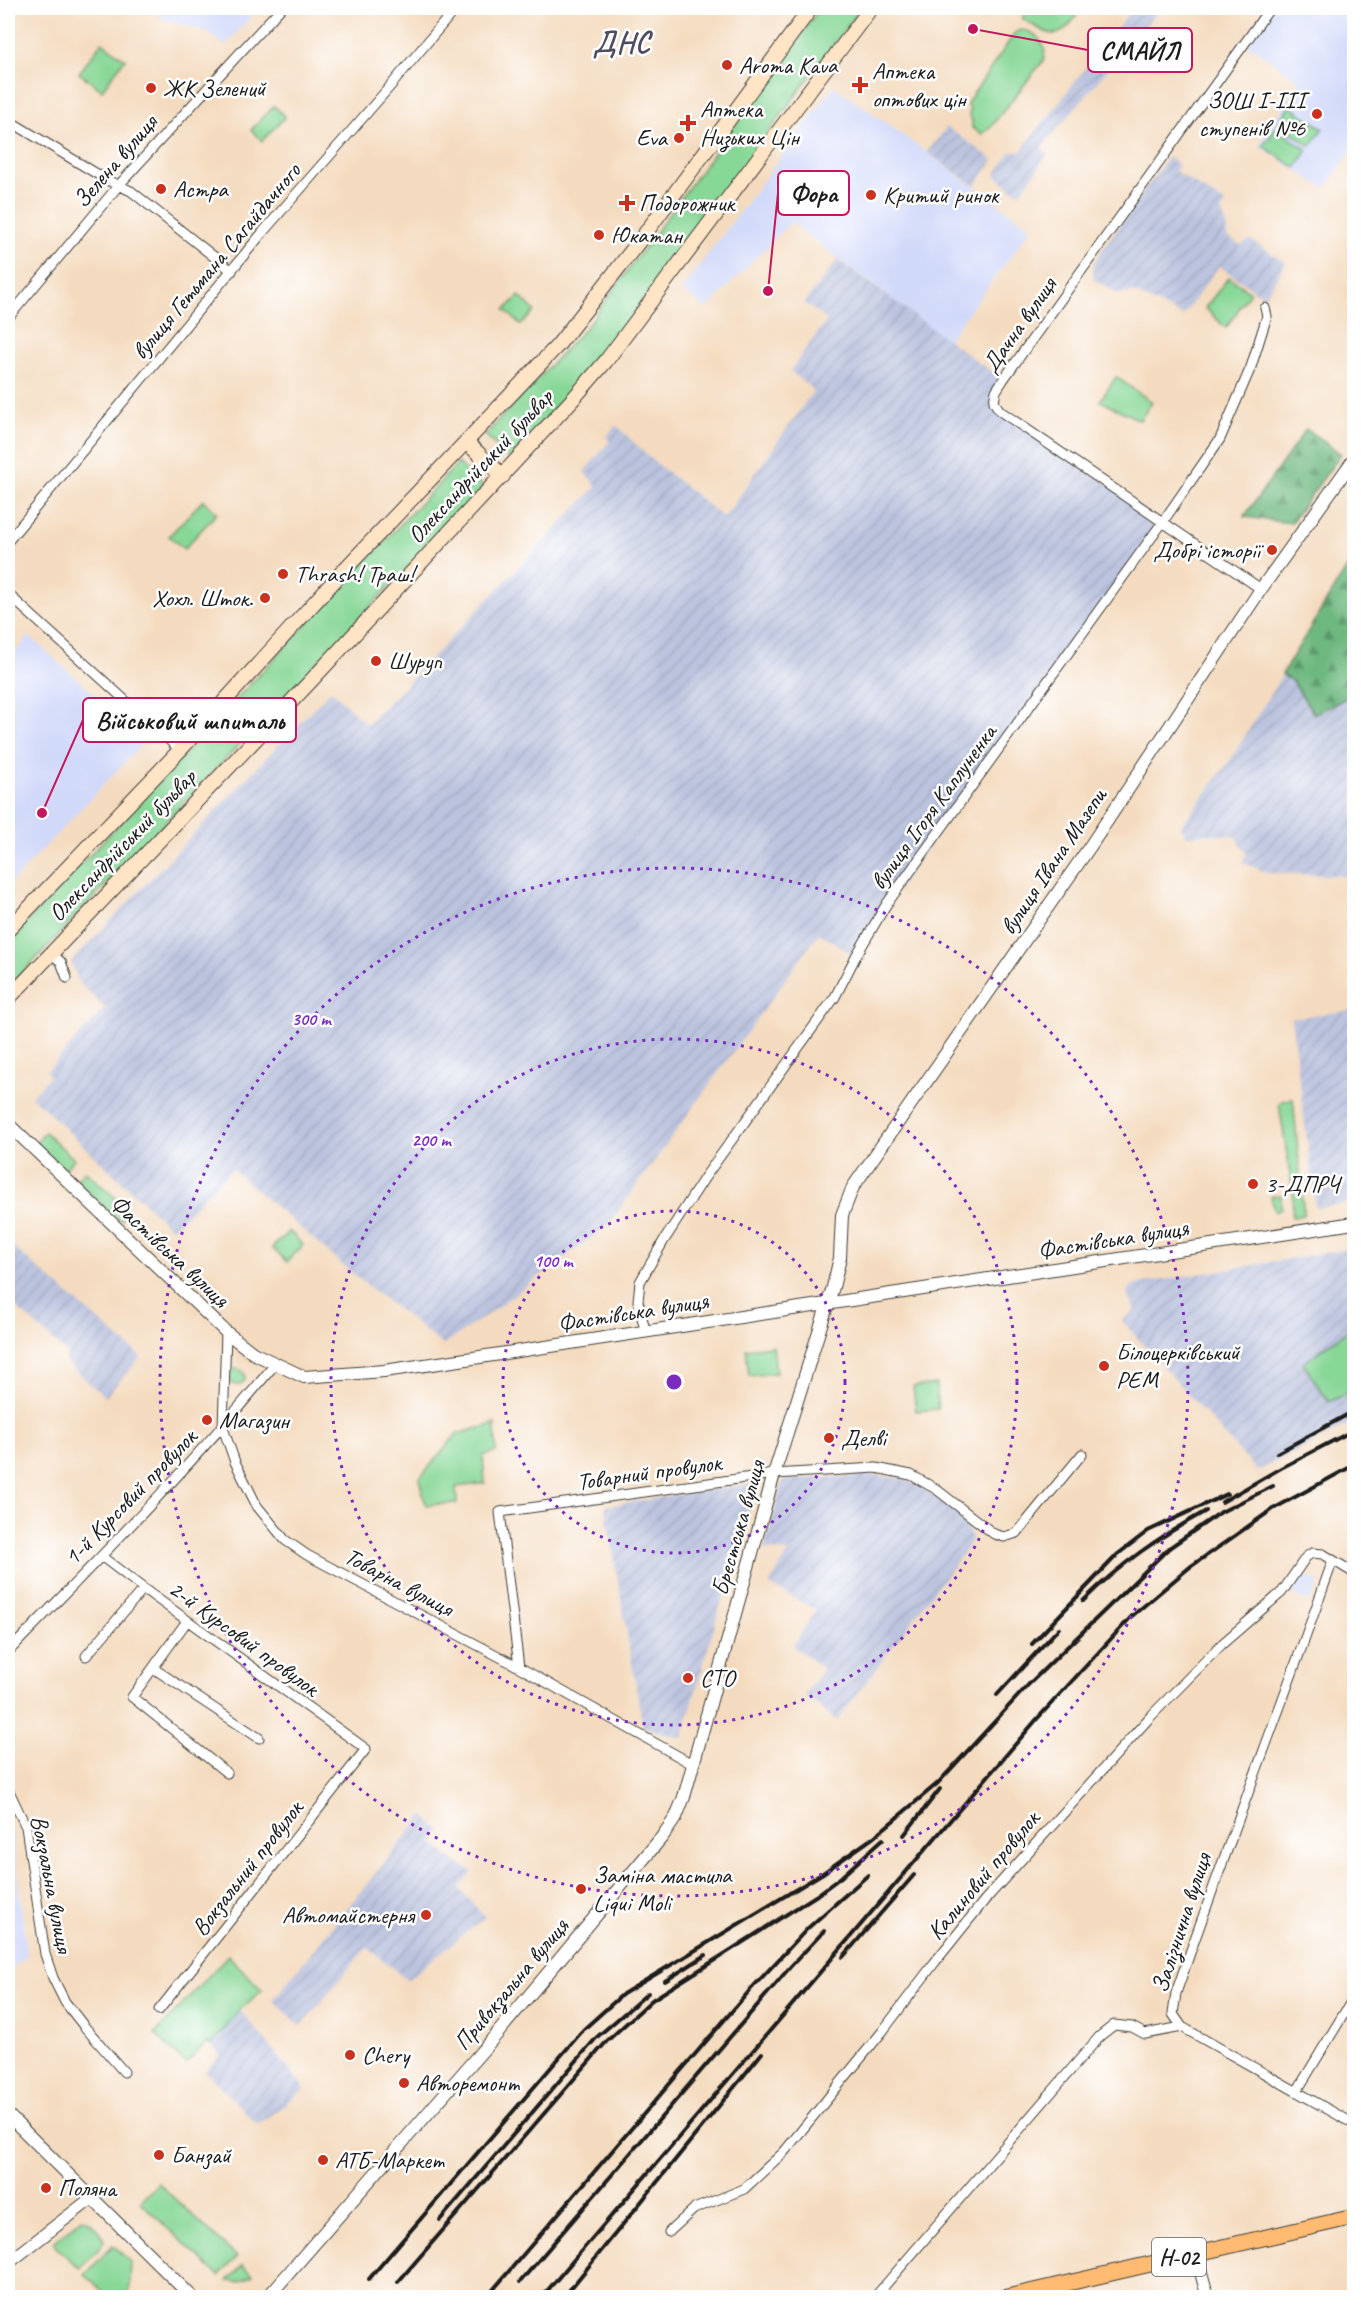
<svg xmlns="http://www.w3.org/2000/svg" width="1362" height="2305" font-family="Caveat,sans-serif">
<defs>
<pattern id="industrial-furrows" width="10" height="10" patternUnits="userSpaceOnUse" patternTransform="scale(1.5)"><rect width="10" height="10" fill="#bbc3de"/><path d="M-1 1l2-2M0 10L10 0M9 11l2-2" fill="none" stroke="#a0a7be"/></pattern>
<pattern id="forest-firs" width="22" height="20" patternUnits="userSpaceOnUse" patternTransform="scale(1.5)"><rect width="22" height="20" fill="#6db87f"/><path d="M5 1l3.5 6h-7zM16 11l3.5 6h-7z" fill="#599567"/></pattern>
</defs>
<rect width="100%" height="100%" fill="#fff"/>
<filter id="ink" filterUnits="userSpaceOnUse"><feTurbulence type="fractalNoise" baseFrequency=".0167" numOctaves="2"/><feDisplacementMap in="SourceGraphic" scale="12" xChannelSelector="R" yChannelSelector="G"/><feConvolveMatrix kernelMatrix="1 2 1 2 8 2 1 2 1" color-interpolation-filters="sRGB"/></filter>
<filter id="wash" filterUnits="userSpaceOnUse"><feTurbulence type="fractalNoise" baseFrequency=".008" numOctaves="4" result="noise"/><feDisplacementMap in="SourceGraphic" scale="24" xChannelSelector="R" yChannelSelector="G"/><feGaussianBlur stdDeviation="1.35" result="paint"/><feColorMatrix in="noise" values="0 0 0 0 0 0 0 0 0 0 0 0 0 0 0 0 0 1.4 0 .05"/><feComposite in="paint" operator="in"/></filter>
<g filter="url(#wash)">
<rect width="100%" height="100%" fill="#f4dbbf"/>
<path fill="#d1d9f9" d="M 150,8 L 259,8 L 225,46 L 208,32 L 165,20 Z
M 1271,8 L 1354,8 L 1354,148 L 1325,189 L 1259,146 L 1300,81 L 1245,42 Z
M 834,86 L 1032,228 L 947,341 L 791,222 L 706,309 L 681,290 Z
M 29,636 L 146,740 L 8,886 L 8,708 L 14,701 L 8,695 L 8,661 Z
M 1300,1575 L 1319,1582 L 1310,1602 L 1292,1595 Z
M 8,1826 L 12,1832 L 27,1956 L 8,1972 Z"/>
<path fill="url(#industrial-furrows)" d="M 1133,8 L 1160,8 L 1041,148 L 1048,154 L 1021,192 L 1016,192 L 995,175 L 1011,151 L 1020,152 Z
M 947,127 L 994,160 L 975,186 L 927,152 Z
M 1168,157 L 1179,165 L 1175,171 L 1226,204 L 1221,211 L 1226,223 L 1227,237 L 1240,245 L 1251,240 L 1286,263 L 1264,297 L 1219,266 L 1183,316 L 1133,292 L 1118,294 L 1093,279 L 1093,264 L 1100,253 Z
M 838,260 L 1003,380 L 994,402 L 1162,523 L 886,905 L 856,956 L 819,933 L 608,1225 L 477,1322 L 443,1345 L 359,1279 L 232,1169 L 172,1229 L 31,1096 L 50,1076 L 46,1072 L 105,1008 L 79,983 L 71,962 L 331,690 L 367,725 L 597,486 L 584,472 L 610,441 L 606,437 L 616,425 L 651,459 L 724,518 L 814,390 L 790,371 L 827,320 L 804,303 Z
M 1354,556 L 1354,876 L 1268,873 L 1242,862 L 1247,854 L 1235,836 L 1204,834 L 1186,836 L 1181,826 L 1231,759 Z
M 1354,1010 L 1354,1202 L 1316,1208 L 1291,1018 Z
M 13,1247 L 141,1357 L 105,1397 L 65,1361 L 68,1354 L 8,1300 L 11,1294 L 8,1291 L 8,1253 Z
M 1354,1248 L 1354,1422 L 1257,1471 L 1122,1321 L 1135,1310 L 1127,1293 L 1133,1285 Z
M 872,1475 L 902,1478 L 933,1494 L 960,1515 L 973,1539 L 837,1721 L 804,1695 L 823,1669 L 793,1646 L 816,1610 L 769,1585 L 789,1552 L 764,1549 L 783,1480 Z
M 756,1483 L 682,1738 L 643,1727 L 605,1506 Z
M 423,1815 L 441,1831 L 432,1842 L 451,1859 L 473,1872 L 459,1888 L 485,1917 L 407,1980 L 367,1947 L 301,2026 L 273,2000 Z
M 240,2010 L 305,2089 L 258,2125 L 205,2071 L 220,2055 L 212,2045 Z"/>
<path fill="#87d796" stroke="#527a59" stroke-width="1.5" d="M 820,8 L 861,8 L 602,356 L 510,459 L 485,435 L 587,326 Z
M 1028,8 L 1082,8 C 1059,41 1057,40 1023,19 L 1023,15 Z
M 1020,30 C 1036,30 1049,46 1043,61 L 990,128 L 982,134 L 972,128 L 972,120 L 969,115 L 970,109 L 967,105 L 969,100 L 1015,33 Z
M 102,42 L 125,59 L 102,90 L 79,73 Z
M 274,106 L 285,117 L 262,141 L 251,130 Z
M 1289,106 L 1323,128 L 1311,146 L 1278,124 Z
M 1275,128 L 1308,150 L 1296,168 L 1263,146 Z
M 1229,277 L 1250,292 L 1226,328 L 1205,308 Z
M 519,296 L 535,311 L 521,325 L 505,310 Z
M 1116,377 L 1152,402 L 1140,420 L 1100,401 Z
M 458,463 L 484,487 L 8,988 L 8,942 Z
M 203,500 L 217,513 L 184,549 L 169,536 Z
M 1293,1098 L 1304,1215 L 1292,1217 L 1293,1193 L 1279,1104 L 1282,1101 Z
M 45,1132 L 74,1159 L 64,1170 L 36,1143 Z
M 85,1171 L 128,1209 L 127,1215 L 122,1220 L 118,1219 L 75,1181 Z
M 1281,1195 L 1281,1209 L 1275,1212 L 1271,1196 Z
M 289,1231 L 303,1245 L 287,1262 L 272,1248 Z
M 1354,1326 L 1354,1390 L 1329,1402 L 1303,1363 Z
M 773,1346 L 776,1373 L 749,1376 L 746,1349 Z
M229 1377a8 8 0 1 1 16 0a8 8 0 1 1-16 0Z
M 936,1384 L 938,1409 L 916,1411 L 913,1387 Z
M 495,1424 L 496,1452 L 483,1456 L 485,1483 L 456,1487 L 457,1503 L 426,1505 L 419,1479 L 457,1434 Z
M 228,1955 L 262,1990 L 240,2010 L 212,2045 L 207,2042 L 186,2064 L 155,2034 Z
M 158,2183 L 237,2257 L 219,2276 L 140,2202 Z
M 82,2218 C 91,2221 101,2232 104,2241 L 100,2248 L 79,2268 L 55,2246 L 54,2242 Z
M 113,2245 L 131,2263 L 129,2297 L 109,2297 L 85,2275 Z
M 243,2265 L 253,2275 L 239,2282 L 228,2281 Z"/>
<path fill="url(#forest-firs)" stroke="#446a4e" stroke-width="1.5" d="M 1306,429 L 1341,454 L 1291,523 L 1244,517 Z
M 1354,556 L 1354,694 L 1314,714 L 1293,682 L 1282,674 Z"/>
</g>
<g filter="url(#ink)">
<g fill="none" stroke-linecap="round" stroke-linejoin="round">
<defs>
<path id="minor" d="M 8,120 L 107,180 L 131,191 L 232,271
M 8,318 L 119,185 L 281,8
M 8,541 L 263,232 L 393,83 L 456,8
M 1261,589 L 1000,411 L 994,402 L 996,391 L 1003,380 L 1270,8
M 8,594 L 180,750
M 51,953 L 61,962 L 67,978
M 645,1330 L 638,1301 L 640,1282 L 663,1242 L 705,1177 L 835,997 L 856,956 L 886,905 L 1162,523 L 1220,439 L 1251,367 L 1267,316 L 1265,308
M 226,1332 L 223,1428 L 235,1462 L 257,1506 L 285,1540 L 307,1555 L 519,1667 L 694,1765
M 101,1556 L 152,1595 L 366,1749 L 159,2010
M 1333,1560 C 1282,1705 1226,1848 1176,1993 L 1173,2014 L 1182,2027 L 1354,2124
M 187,1621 L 153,1668 L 259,1738
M 8,1652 C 99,1558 192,1466 275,1364
M 86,1656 L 143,1589
M 519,1667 L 500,1512 L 774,1474 L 876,1468 L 911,1475 L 936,1489 L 994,1534 L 1004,1537 L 1017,1533 L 1082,1454
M 153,1668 L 132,1697 L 227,1773
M 8,1789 L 26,1827 L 45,1954 L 53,1978 L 65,2002 L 83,2025 L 124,2072
M 1297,2091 L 1354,1997
M 669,2232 L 694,2209 L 744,2189 L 784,2152 L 882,2032 L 935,1962 L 984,1901 L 1151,1716 L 1222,1644 L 1282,1592 L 1306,1557 L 1312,1553 L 1323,1554 L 1354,1573
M 874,2298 L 1100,2036 L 1114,2025 L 1132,2027 L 1145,2034 L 1182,2027"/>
<path id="tertiary" d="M 8,1124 L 226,1332 L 253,1353 L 304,1377 L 384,1371 L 480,1357 L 1354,1223
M 8,2115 L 193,2298
M 1196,2254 L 1208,2298
M 8,2263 L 92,2198
M 267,2298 L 496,2035 L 662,1837 L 676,1817 L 684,1797 L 774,1474 L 833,1287 L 840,1258 L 842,1215 L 853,1187 L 1091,845 L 1261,589 L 1354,459"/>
<path id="secondary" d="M 466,442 L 503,476
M 8,930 L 180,750 L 345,569 L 558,345 L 644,235 L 811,8
M 8,999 L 308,684 L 573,399 L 606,361 L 871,8"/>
<path id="primary" d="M 1003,2298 L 1354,2217"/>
</defs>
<use href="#minor" stroke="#3c3934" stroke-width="11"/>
<use href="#tertiary" stroke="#3c3934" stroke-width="14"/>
<use href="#secondary" stroke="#3c3934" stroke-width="16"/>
<use href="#primary" stroke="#3c3934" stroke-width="17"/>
<use href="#minor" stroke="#fff" stroke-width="9"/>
<use href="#tertiary" stroke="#fff" stroke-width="12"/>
<use href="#secondary" stroke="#ffe4c6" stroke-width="14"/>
<use href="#primary" stroke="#febb71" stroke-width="15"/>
<path stroke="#1c1c1c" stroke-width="4" d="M 1277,1453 L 1354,1411
M 1222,1502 L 1281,1468 L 1354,1430
M 1083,1601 C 1121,1563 1159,1537 1206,1511
M 1032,1644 L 1118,1554 L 1148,1531 L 1227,1494
M 997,1695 L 1059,1628
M 904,1835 L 940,1789
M 843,1957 L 914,1875
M 665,1981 L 706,1955
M 440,2220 L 597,2037 L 648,1993
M 369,2279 L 584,2029 L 623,1994 L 823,1873 L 874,1837 L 938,1783 L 1029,1684 L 1169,1548 L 1221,1512 L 1273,1486
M 398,2282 L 607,2041 L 652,2000 L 817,1895 L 841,1877 L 883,1839
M 520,2282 L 791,1966 L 824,1931
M 486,2298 L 751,1989 L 808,1928 L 868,1875
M 541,2298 L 1037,1719 L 1132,1616 L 1190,1567 L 1273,1509 L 1354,1465
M 563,2298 L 762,2053"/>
</g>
</g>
<g fill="none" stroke="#7b2cbf" stroke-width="3" stroke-dasharray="3 6">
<circle cx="674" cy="1382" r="171"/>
<circle cx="674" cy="1382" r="343"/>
<circle cx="674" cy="1382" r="514"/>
</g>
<g fill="#c8321e" stroke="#fff" stroke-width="2">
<circle cx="727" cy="65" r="6"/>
<path d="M857 76h6v6h6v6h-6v6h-6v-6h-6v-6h6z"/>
<circle cx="151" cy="88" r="6"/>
<circle cx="1317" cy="114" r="6"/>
<path d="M685 114h6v6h6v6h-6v6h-6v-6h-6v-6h6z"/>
<circle cx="679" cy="138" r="6"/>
<circle cx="161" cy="189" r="6"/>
<circle cx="871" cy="195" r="6"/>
<path d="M624 194h6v6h6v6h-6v6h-6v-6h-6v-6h6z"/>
<circle cx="599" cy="235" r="6"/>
<circle cx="1272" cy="550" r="6"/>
<circle cx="283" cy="574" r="6"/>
<circle cx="265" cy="598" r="6"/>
<circle cx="376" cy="661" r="6"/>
<circle cx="1253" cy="1184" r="6"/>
<circle cx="1104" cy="1366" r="6"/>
<circle cx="207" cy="1420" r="6"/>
<circle cx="829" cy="1438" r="6"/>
<circle cx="688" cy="1678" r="6"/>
<circle cx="581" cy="1889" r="6"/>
<circle cx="426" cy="1915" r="6"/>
<circle cx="350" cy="2055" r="6"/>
<circle cx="404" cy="2083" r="6"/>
<circle cx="159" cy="2155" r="6"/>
<circle cx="323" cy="2160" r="6"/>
<circle cx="46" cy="2188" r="6"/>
</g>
<g text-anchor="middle" stroke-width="5" stroke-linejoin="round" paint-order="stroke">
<rect fill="#fff" stroke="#606060" stroke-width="1.5" x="1152" y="2238" width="54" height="38" rx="4.5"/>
<g font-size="22" font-weight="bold" fill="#1c1c1c">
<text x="1179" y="2265">Н-02</text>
</g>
<g font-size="24" fill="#1c1c1c" stroke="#fff" text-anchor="start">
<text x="739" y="73">Aroma Kava</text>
<text x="872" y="79">Аптека<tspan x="872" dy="28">оптових цін</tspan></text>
<text x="163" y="96">ЖК Зелений</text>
<text x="1305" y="108" text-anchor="end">ЗОШ І-ІІІ<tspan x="1305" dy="28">ступенів №6</tspan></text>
<text x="700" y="117">Аптека<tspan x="700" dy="28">Низьких Цін</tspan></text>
<text x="667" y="146" text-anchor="end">Eva</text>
<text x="173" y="197">Астра</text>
<text x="883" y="203">Критий ринок</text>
<text x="639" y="211">Подорожник</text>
<text x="611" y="243">Юкатан</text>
<text x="1260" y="558" text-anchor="end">Добрі історії</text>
<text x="295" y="582">Thrash! Траш!</text>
<text x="253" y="606" text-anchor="end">Хохл. Шток.</text>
<text x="388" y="669">Шуруп</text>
<text x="1265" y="1192">3-ДПРЧ</text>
<text x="1116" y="1360">Білоцерківський<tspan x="1116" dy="28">РЕМ</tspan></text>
<text x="219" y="1428">Магазин</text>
<text x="841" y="1446">Делві</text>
<text x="700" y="1686">СТО</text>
<text x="593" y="1883">Заміна мастила<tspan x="593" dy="28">Liqui Moli</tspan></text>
<text x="414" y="1923" text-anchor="end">Автомайстерня</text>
<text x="362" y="2063">Chery</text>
<text x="416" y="2091">Авторемонт</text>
<text x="171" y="2163">Банзай</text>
<text x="335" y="2168">АТБ-Маркет</text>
<text x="58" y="2196">Поляна</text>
</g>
<g font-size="24" fill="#1c1c1c" stroke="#fff">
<text transform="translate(115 161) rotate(-49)" y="8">Зелена вулиця</text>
<text transform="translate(216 261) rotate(-50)" y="8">вулиця Гетьмана Сагайдачного</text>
<text transform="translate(1019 325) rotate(-55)" y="8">Дачна вулиця</text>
<text transform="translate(480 466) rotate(-47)" y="8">Олександрійський бульвар</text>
<text transform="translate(933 807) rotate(-54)" y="8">вулиця Ігоря Каплуненка</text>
<text transform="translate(122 845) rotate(-46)" y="8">Олександрійський бульвар</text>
<text transform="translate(1053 861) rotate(-56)" y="8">вулиця Івана Мазепи</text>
<text transform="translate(1113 1239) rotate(-9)" y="8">Фастівська вулиця</text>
<text transform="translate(170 1251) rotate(43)" y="8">Фастівська вулиця</text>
<text transform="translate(633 1312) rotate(-9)" y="8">Фастівська вулиця</text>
<text transform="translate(649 1472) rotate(-8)" y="8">Товарний провулок</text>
<text transform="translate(130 1497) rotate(-46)" y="8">1-й Курсовий провулок</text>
<text transform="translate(738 1528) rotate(-74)" y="8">Брестська вулиця</text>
<text transform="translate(399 1582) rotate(28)" y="8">Товарна вулиця</text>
<text transform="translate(244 1638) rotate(36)" y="8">2-й Курсовий провулок</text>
<text transform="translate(247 1868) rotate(-52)" y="8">Вокзальний провулок</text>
<text transform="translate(983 1875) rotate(-50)" y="8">Калиновий провулок</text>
<text transform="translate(52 1884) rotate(79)" y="8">Вокзальна вулиця</text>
<text transform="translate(1181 1923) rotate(-72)" y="8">Залізнична вулиця</text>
<text transform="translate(511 1984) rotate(-50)" y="8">Привокзальна вулиця</text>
</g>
<g font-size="30" font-weight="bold" letter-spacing="1.5" fill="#514d60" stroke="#fff">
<text x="622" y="52">ДНС</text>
</g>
</g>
<circle cx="674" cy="1382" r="9" fill="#7b2cbf" stroke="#fff" stroke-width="3"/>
<g font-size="18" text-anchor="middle" font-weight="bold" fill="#7b2cbf" stroke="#fff" stroke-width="5" stroke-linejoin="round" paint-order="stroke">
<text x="311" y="1025">300 m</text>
<text x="431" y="1146">200 m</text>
<text x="553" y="1267">100 m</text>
</g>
<path fill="none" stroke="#c2185b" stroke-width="2" d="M973 29L1088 50M768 291L778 193M42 813L83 720"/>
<g fill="#c2185b" stroke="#fff" stroke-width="2">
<circle cx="973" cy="29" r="6"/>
<circle cx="768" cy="291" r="6"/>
<circle cx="42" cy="813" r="6"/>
</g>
<g fill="#fff" stroke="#c2185b" stroke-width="2">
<rect x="1088" y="28" width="104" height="44" rx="6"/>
<rect x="778" y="171" width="71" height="44" rx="6"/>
<rect x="83" y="698" width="213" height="44" rx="6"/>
</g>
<g font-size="26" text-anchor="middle" font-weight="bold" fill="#1c1c1c">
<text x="1140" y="59">СМАЙЛ</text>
<text x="814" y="202">Фора</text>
<text x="190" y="729">Військовий шпиталь</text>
</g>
<rect width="1362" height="2305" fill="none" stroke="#fff" stroke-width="30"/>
</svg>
